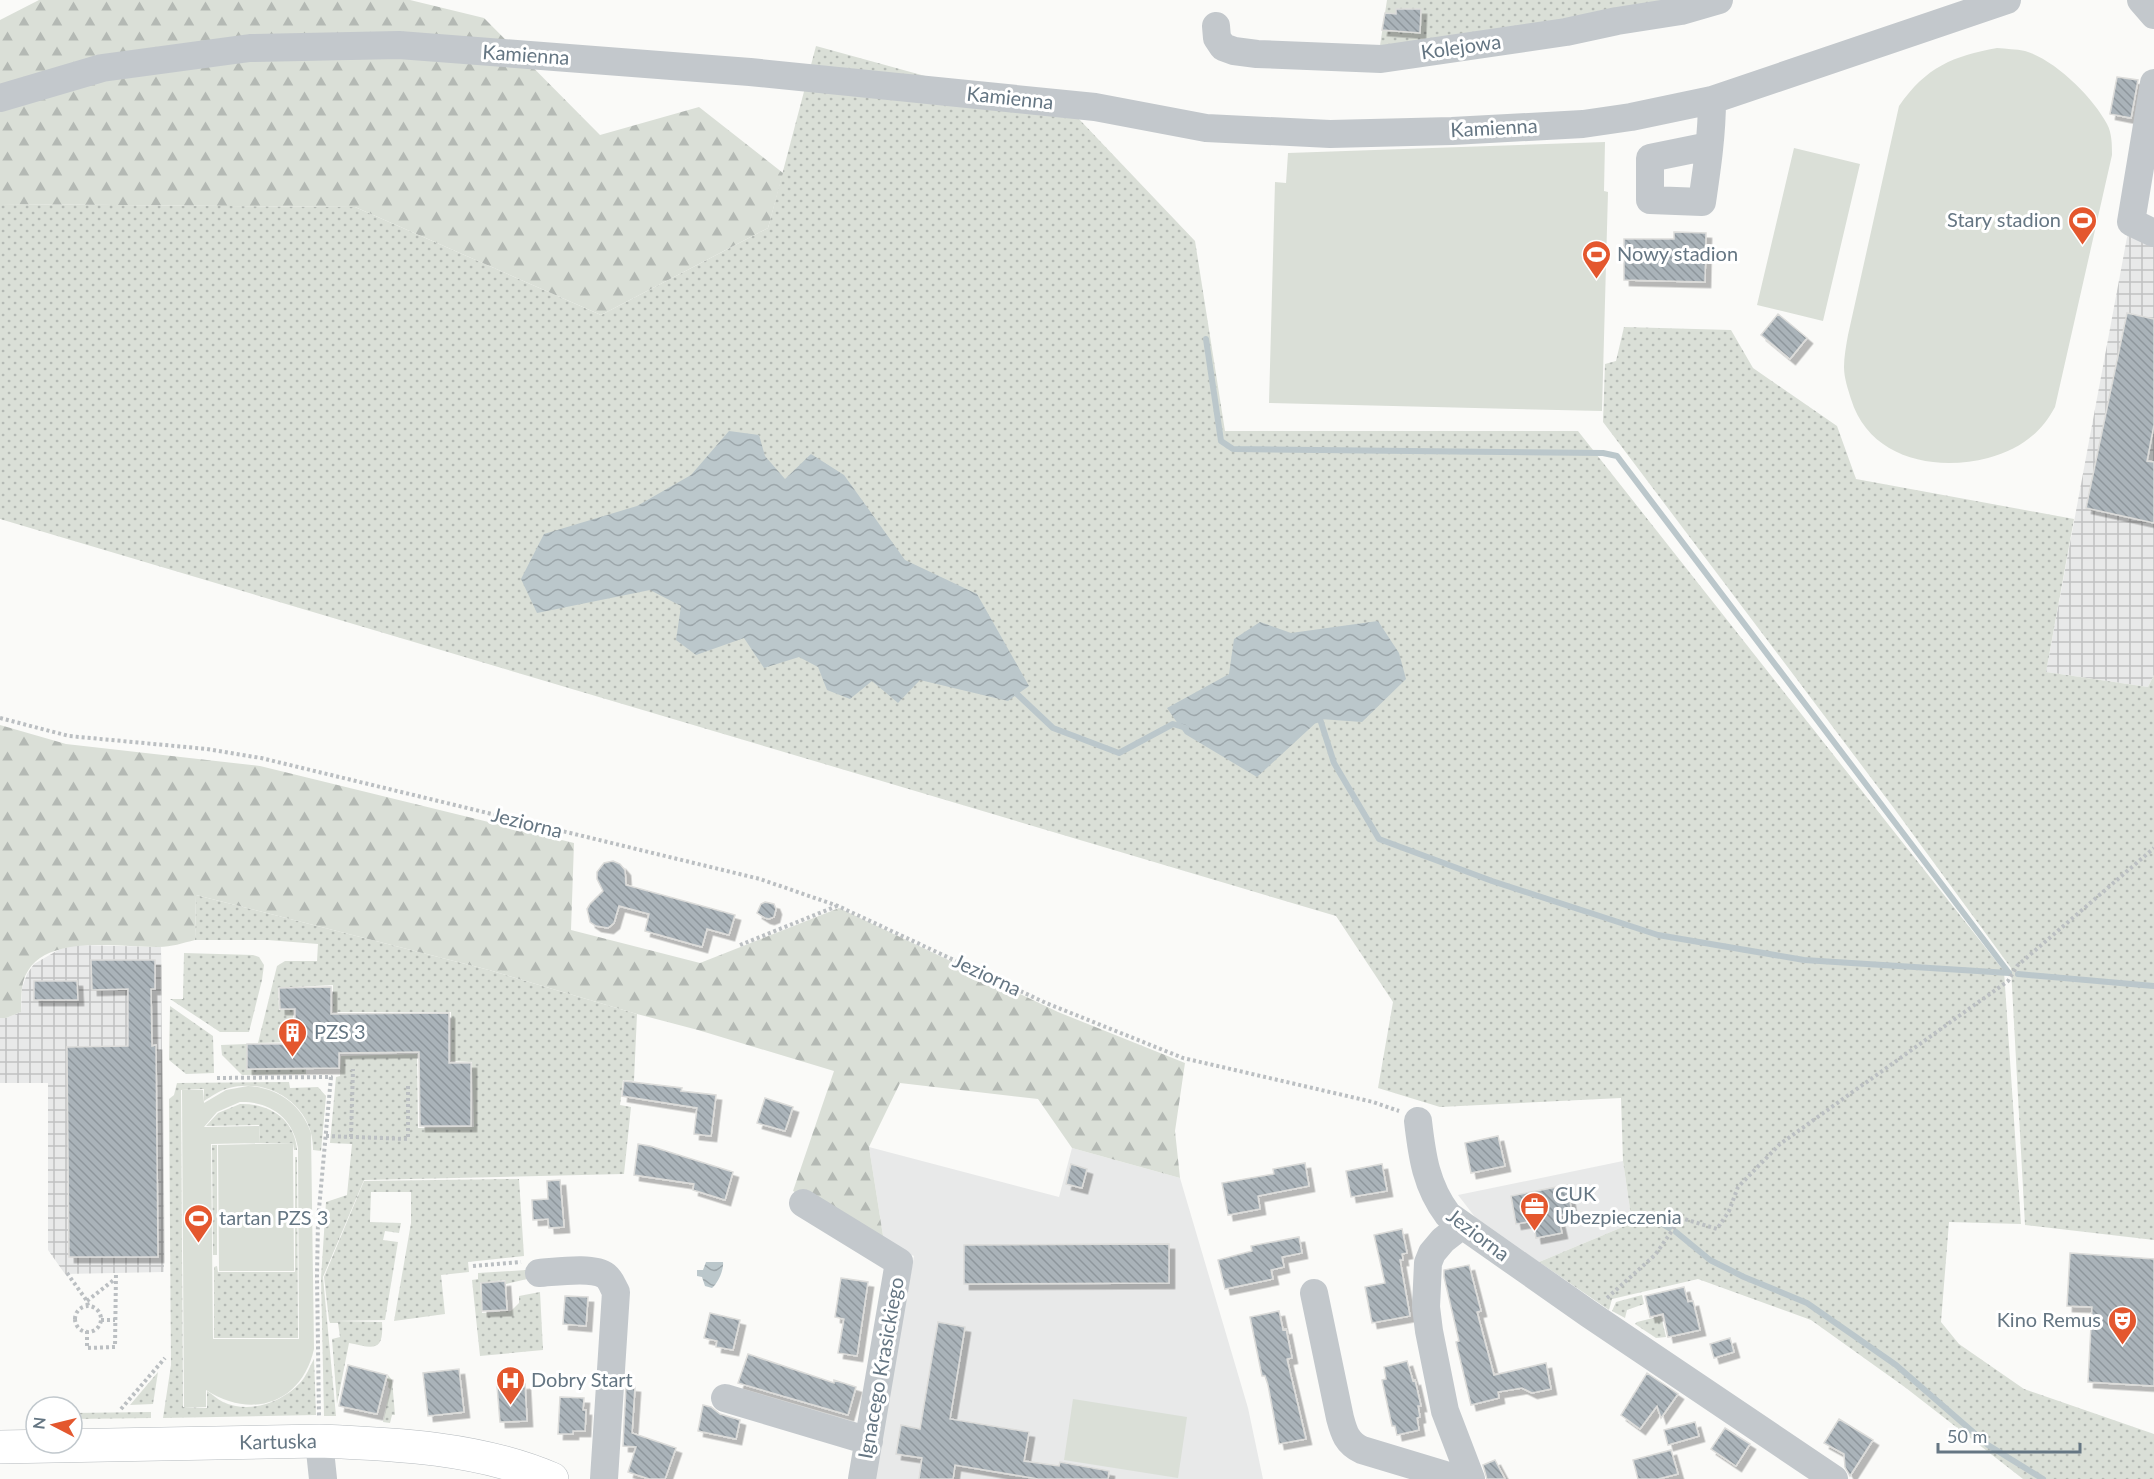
<svg xmlns="http://www.w3.org/2000/svg" width="2154" height="1479" font-family="Lato,sans-serif">
<defs>
<pattern id="industrial-grid" width="8" height="8" patternUnits="userSpaceOnUse" patternTransform="scale(1.5)"><rect width="8" height="8" fill="#e8e9e9"/><path d="M0 4h8M4 0v8" fill="none" stroke="#c0c1c2"/></pattern>
<pattern id="green-dots" width="8" height="8" patternUnits="userSpaceOnUse" patternTransform="scale(1.5)"><rect width="8" height="8" fill="#dadfd7"/><path d="M2 2h.1M6 6h.1" fill="none" stroke="#b4b9b4" stroke-width="1.8" stroke-linecap="round"/></pattern>
<pattern id="forest-firs" width="22" height="20" patternUnits="userSpaceOnUse" patternTransform="scale(1.5)"><rect width="22" height="20" fill="#dadfd7"/><path d="M5 1l3.5 6h-7zM16 11l3.5 6h-7z" fill="#b4b9b4"/></pattern>
<pattern id="water-waves" width="16" height="10" patternUnits="userSpaceOnUse" patternTransform="scale(1.5)"><rect width="16" height="10" fill="#bbc7cb"/><path d="M0 5q4-4 8 0t8 0" fill="none" stroke="#9ca6aa"/></pattern>
<pattern id="building-back-hatch" width="6" height="6" patternUnits="userSpaceOnUse" patternTransform="scale(1.5)"><rect width="6" height="6" fill="#aab3b9"/><path d="M-1 5l2 2M0 0l6 6M5-1l2 2" fill="none" stroke="#8e969c"/></pattern>
<filter id="shadow"><feDropShadow dx="5.5" dy="5.5" stdDeviation="0" flood-color="#0004"/></filter>
</defs>
<rect width="100%" height="100%" fill="#fafaf8"/>
<path fill="#e8e9e9" d="M 869,1147 L 1059,1197 L 1072,1148 L 1180,1178 L 1248,1408 L 1263,1479 L 873,1479 L 914,1256 L 884,1242 Z
M 1623,1161 L 1632,1223 L 1539,1262 L 1475,1217 L 1458,1195 Z"/>
<path fill="url(#industrial-grid)" d="M 2128,232 L 2154,245 L 2154,675 L 2148,687 L 2046,672 Z
M 76,945 L 161,947 L 164,1272 L 65,1274 L 48,1250 L 48,1083 L 0,1083 L 0,1018 L 6,1018 L 21,1012 L 22,988 L 27,974 L 34,964 L 60,949 Z"/>
<path fill="url(#green-dots)" d="M 1387,0 L 1702,0 L 1379,52 Z
M 816,46 L 1078,118 L 1195,241 L 1225,431 L 1578,431 L 2004,971 L 2021,1224 L 1949,1222 L 1941,1322 L 1959,1344 L 2024,1389 L 2154,1434 L 2154,1479 L 2023,1479 L 1906,1388 L 1811,1320 L 1698,1279 L 1612,1299 L 1609,1310 L 1539,1262 L 1632,1223 L 1623,1161 L 1621,1098 L 1440,1107 L 1378,1088 L 1393,1002 L 1336,916 L 0,519 L 0,204 L 355,207 L 601,315 L 768,228 Z
M 1624,327 L 1731,330 L 1753,368 L 1837,426 L 1856,479 L 2074,519 L 2046,672 L 2148,687 L 2154,675 L 2154,1240 L 2025,1225 L 2011,968 L 1893,807 L 1603,422 L 1605,364 L 1616,361 Z
M 196,895 L 489,970 L 637,1014 L 634,1081 L 623,1080 L 620,1105 L 631,1107 L 624,1174 L 364,1180 L 323,1277 L 336,1416 L 324,1416 L 321,1278 L 326,1202 L 347,1195 L 352,1144 L 330,1143 L 336,1077 L 340,1076 L 341,1056 L 417,1054 L 418,1128 L 474,1127 L 472,1062 L 451,1061 L 451,1012 L 333,1012 L 333,985 L 278,988 L 279,1010 L 293,1010 L 294,1042 L 258,1043 L 277,966 L 285,961 L 317,961 L 318,944 L 268,940 L 195,940 Z
M 184,953 L 253,955 L 259,957 L 264,965 L 262,980 L 249,1032 L 220,1032 L 170,999 L 183,999 Z
M 170,1006 L 213,1036 L 214,1073 L 186,1074 L 169,1060 Z
M 247,1044 L 247,1070 L 306,1069 L 306,1074 L 242,1075 L 222,1055 L 221,1045 Z
M 289,1082 L 290,1088 L 318,1087 L 326,1096 L 321,1151 L 313,1150 C 314,1106 270,1077 229,1088 C 220,1090 212,1096 204,1101 L 204,1089 L 181,1090 L 183,1407 L 207,1408 L 207,1391 C 212,1394 217,1399 223,1402 C 249,1414 281,1403 300,1383 C 306,1377 310,1366 314,1359 L 316,1415 L 163,1418 L 171,1365 L 169,1099 L 174,1095 L 177,1083 Z
M 240,1104 C 269,1103 295,1119 297,1150 L 294,1150 L 293,1143 L 260,1143 L 259,1125 L 206,1126 L 218,1113 Z
M 212,1145 L 217,1145 L 217,1255 L 213,1255 Z
M 295,1157 L 297,1157 L 298,1338 L 214,1338 L 214,1267 L 217,1266 L 218,1272 L 295,1272 Z
M 519,1179 L 524,1256 L 468,1262 L 469,1272 L 441,1275 L 445,1314 L 394,1321 L 411,1223 L 411,1192 L 371,1192 L 370,1222 L 401,1223 L 399,1233 L 385,1231 L 383,1240 L 398,1242 L 385,1320 L 335,1321 L 382,1322 C 384,1353 373,1348 349,1343 L 337,1404 L 332,1339 L 340,1337 L 338,1323 L 330,1323 L 329,1320 L 324,1277 L 364,1181 Z
M 526,1270 L 527,1279 L 506,1284 L 505,1280 L 480,1283 L 482,1313 L 511,1311 L 519,1303 L 519,1296 L 540,1292 L 543,1350 L 480,1356 L 472,1280 L 478,1279 L 478,1273 Z
M 1642,1295 L 1644,1304 L 1627,1310 L 1625,1318 L 1612,1311 L 1616,1302 Z
M 1661,1316 L 1666,1337 L 1656,1338 L 1635,1324 L 1637,1322 Z
M 158,1372 L 153,1404 L 130,1405 Z
M 388,1375 L 392,1380 L 395,1415 L 392,1415 L 390,1423 L 383,1422 L 390,1389 L 388,1387 L 389,1382 L 387,1381 Z
M 151,1412 L 151,1418 L 72,1419 L 72,1413 Z"/>
<path fill="url(#forest-firs)" d="M 39,0 L 410,0 L 484,18 L 600,135 L 699,107 L 783,173 L 768,228 L 601,315 L 355,207 L 0,204 L 0,20 Z
M 0,725 L 66,744 L 260,766 L 574,843 L 571,930 L 700,963 L 839,908 L 1058,1012 L 1185,1063 L 1175,1131 L 1180,1178 L 1072,1148 L 1038,1099 L 900,1083 L 869,1147 L 884,1242 L 793,1191 L 834,1071 L 698,1030 L 637,1014 L 489,970 L 196,895 L 195,940 C 183,943 171,947 159,947 C 118,948 31,930 22,988 C 21,996 21,1004 21,1012 L 6,1018 L 0,1018 Z"/>
<path fill="#dadfd7" fill-rule="evenodd" d="M 1997,48 C 2006,49 2016,49 2025,51 C 2054,59 2093,97 2107,124 C 2112,133 2112,145 2112,155 L 2055,407 C 2040,435 2018,450 1988,458 C 1934,472 1869,458 1851,399 C 1848,389 1844,378 1844,367 C 1844,357 1846,346 1848,335 L 1899,106 C 1926,67 1953,56 1997,48 Z
M 1605,142 L 1604,191 L 1608,192 L 1602,411 L 1269,403 L 1275,182 L 1286,183 L 1288,153 Z
M 1794,148 L 1860,164 L 1823,321 L 1757,305 Z
M 248,1086 C 278,1088 301,1104 311,1133 L 314,1349 C 302,1403 252,1420 206,1390 L 206,1407 L 184,1407 L 182,1090 L 203,1090 L 204,1103 L 226,1090 ZM 240,1102 C 270,1101 293,1118 298,1148 L 299,1339 L 213,1339 L 211,1144 L 260,1143 L 259,1126 L 204,1127 L 217,1112 Z
M 293,1143 L 294,1271 L 219,1271 L 218,1145 Z
M 1073,1399 L 1187,1417 L 1178,1478 L 1064,1460 Z"/>
<path fill="url(#water-waves)" d="M 729,431 L 759,435 L 765,456 L 785,479 L 811,454 L 844,475 L 905,560 L 977,594 L 1029,686 L 1008,701 L 920,680 L 898,703 L 872,681 L 850,699 L 827,690 L 818,667 L 799,657 L 764,668 L 744,638 L 696,655 L 676,640 L 681,606 L 650,590 L 537,613 L 521,579 L 544,534 L 637,506 L 691,475 Z
M 1378,621 L 1399,653 L 1406,679 L 1362,722 L 1320,719 L 1257,777 L 1185,734 L 1167,708 L 1229,674 L 1234,639 L 1260,622 L 1291,633 Z
M 706,1262 L 723,1262 C 724,1270 718,1283 712,1288 L 705,1286 L 702,1277 L 697,1276 L 697,1270 L 703,1270 Z"/>
<g fill="none" stroke-linecap="round" stroke-linejoin="round">
<path stroke="#bbc7cb" stroke-width="6" d="M 1206,339 L 1221,441 L 1233,449 L 1603,453 L 1617,456 L 2009,973
M 1017,694 L 1053,728 L 1119,753 L 1173,724 L 1186,728
M 1312,721 L 1320,719 L 1334,763 L 1379,839 L 1492,881 L 1658,935 L 1804,960 L 2009,973
M 2018,974 L 2154,986
M 1652,1218 L 1669,1228
M 1676,1232 L 1710,1260 L 1744,1277 L 1807,1303 L 1896,1365 L 1988,1445 L 2043,1479"/>
</g>
<path fill="url(#building-back-hatch)" stroke="#dcdcda" stroke-width="1.5" filter="url(#shadow)" d="M 1396,9 L 1421,9 L 1420,33 L 1382,30 L 1385,13 L 1396,14 Z
M 2117,77 L 2138,80 L 2131,118 L 2110,114 Z
M 1674,232 L 1706,233 L 1705,282 L 1624,280 L 1624,239 L 1674,239 Z
M 2127,313 L 2154,319 L 2154,425 L 2147,461 L 2154,462 L 2154,523 L 2086,508 Z
M 1778,314 L 1807,338 L 1790,359 L 1761,335 Z
M 613,861 L 620,864 L 625,870 L 626,885 L 735,915 L 729,935 L 707,929 L 702,947 L 645,931 L 649,914 L 619,906 L 614,923 L 608,928 L 596,926 L 590,922 L 587,909 L 590,904 L 603,891 L 597,879 L 597,872 L 604,863 Z
M 765,902 L 774,904 L 776,909 L 774,917 L 769,919 L 765,918 L 757,913 L 761,904 Z
M 91,960 L 155,960 L 155,989 L 151,989 L 152,1046 L 156,1045 L 158,1257 L 69,1257 L 67,1047 L 128,1046 L 128,989 L 92,990 Z
M 34,981 L 77,981 L 78,1000 L 34,1000 Z
M 331,987 L 331,1014 L 449,1013 L 449,1063 L 471,1063 L 471,1126 L 420,1126 L 419,1052 L 339,1053 L 339,1068 L 247,1069 L 247,1044 L 295,1044 L 295,1009 L 280,1009 L 279,988 Z
M 624,1081 L 682,1088 L 681,1091 L 716,1095 L 711,1136 L 694,1134 L 697,1108 L 622,1096 Z
M 765,1098 L 793,1107 L 785,1131 L 757,1123 Z
M 1498,1136 L 1505,1166 L 1471,1173 L 1465,1143 Z
M 638,1144 L 650,1146 L 733,1172 L 725,1200 L 693,1190 L 694,1184 L 634,1175 Z
M 1305,1163 L 1309,1186 L 1258,1196 L 1260,1209 L 1228,1215 L 1222,1183 L 1274,1174 L 1273,1169 Z
M 1071,1164 L 1087,1169 L 1082,1188 L 1066,1184 Z
M 1382,1164 L 1387,1191 L 1351,1197 L 1346,1171 Z
M 560,1180 L 564,1227 L 549,1228 L 548,1219 L 533,1220 L 532,1200 L 548,1199 L 547,1181 Z
M 1567,1185 L 1572,1213 L 1558,1216 L 1562,1233 L 1536,1238 L 1533,1221 L 1516,1224 L 1511,1196 Z
M 1402,1229 L 1407,1253 L 1402,1254 L 1403,1260 L 1400,1260 L 1410,1316 L 1372,1323 L 1365,1287 L 1385,1283 L 1374,1235 Z
M 1299,1237 L 1302,1253 L 1282,1257 L 1284,1267 L 1271,1270 L 1273,1279 L 1225,1289 L 1218,1260 L 1252,1251 L 1251,1246 Z
M 1169,1244 L 1169,1283 L 964,1284 L 964,1245 Z
M 2070,1253 L 2154,1259 L 2154,1386 L 2088,1382 L 2092,1307 L 2067,1306 Z
M 1469,1265 L 1481,1311 L 1477,1312 L 1494,1375 L 1546,1363 L 1551,1389 L 1532,1393 L 1522,1388 L 1498,1392 L 1499,1398 L 1471,1405 L 1456,1342 L 1459,1341 L 1444,1277 L 1444,1270 Z
M 841,1278 L 868,1282 L 857,1356 L 838,1353 L 844,1319 L 835,1317 Z
M 505,1281 L 507,1310 L 482,1311 L 481,1283 Z
M 1684,1287 L 1688,1302 L 1693,1301 L 1700,1330 L 1668,1337 L 1663,1314 L 1650,1317 L 1645,1296 Z
M 565,1296 L 588,1297 L 586,1326 L 563,1324 Z
M 1279,1311 L 1283,1330 L 1286,1329 L 1292,1358 L 1287,1359 L 1306,1439 L 1279,1444 L 1268,1385 L 1265,1376 L 1262,1376 L 1250,1317 Z
M 710,1313 L 740,1320 L 733,1350 L 716,1347 L 717,1341 L 704,1338 Z
M 938,1322 L 965,1327 L 950,1419 L 1029,1432 L 1024,1461 L 1059,1466 L 1060,1462 L 1109,1471 L 1108,1479 L 1038,1479 L 955,1465 L 953,1479 L 919,1479 L 922,1458 L 896,1454 L 901,1425 L 920,1429 Z
M 1730,1338 L 1734,1352 L 1714,1358 L 1710,1344 Z
M 748,1354 L 834,1383 L 834,1380 L 856,1387 L 848,1415 L 738,1383 Z
M 1407,1361 L 1413,1381 L 1415,1380 L 1421,1406 L 1418,1406 L 1420,1417 L 1417,1418 L 1419,1430 L 1397,1435 L 1395,1426 L 1392,1426 L 1382,1380 L 1386,1379 L 1384,1367 Z
M 348,1365 L 387,1375 L 377,1414 L 339,1406 Z
M 459,1369 L 464,1412 L 428,1416 L 423,1373 Z
M 1647,1373 L 1678,1394 L 1661,1418 L 1657,1406 L 1640,1429 L 1621,1415 Z
M 525,1384 L 527,1421 L 500,1422 L 497,1386 Z
M 626,1386 L 635,1387 L 632,1433 L 676,1448 L 665,1479 L 649,1479 L 628,1472 L 636,1447 L 623,1446 Z
M 560,1397 L 584,1398 L 583,1410 L 586,1410 L 585,1431 L 573,1431 L 573,1434 L 558,1434 Z
M 703,1405 L 711,1407 L 720,1414 L 740,1420 L 736,1439 L 698,1431 Z
M 1839,1419 L 1873,1440 L 1850,1476 L 1845,1467 L 1844,1454 L 1824,1443 Z
M 1695,1422 L 1699,1436 L 1668,1445 L 1664,1430 Z
M 1725,1428 L 1750,1444 L 1736,1466 L 1711,1449 Z
M 1671,1450 L 1678,1474 L 1658,1479 L 1638,1479 L 1633,1460 Z
M 1495,1460 L 1505,1479 L 1487,1479 L 1483,1465 Z"/>
<g fill="none" stroke-linecap="round" stroke-linejoin="round">
<defs>
<g id="major">
<path id="s1" d="M 0,1447 L 319,1441 C 396,1444 480,1448 552,1479"/>
</g>
</defs>
<use href="#major" stroke="#b5babe" stroke-width="34"/>
<path stroke="#bbbfc2" stroke-width="4" stroke-dasharray="3 3" stroke-linecap="butt" d="M 0,718 L 69,736 L 207,749 L 261,758 L 760,879 L 838,906 L 1046,1003 L 1183,1058 L 1373,1102 L 1399,1111
M 740,945 L 837,906
M 217,1078 L 331,1077 L 318,1220 L 317,1276 L 319,1416
M 326,1136 L 408,1139 L 408,1085
M 351,1137 L 353,1069
M 473,1266 L 521,1262
M 67,1273 L 87,1301 L 88,1306
M 1607,1298 L 1655,1255 L 1681,1218 L 1717,1229 L 1729,1211 L 1738,1187 L 1780,1144 L 2008,981 L 2017,966 L 2154,848
M 87,1301 L 115,1279
M75 1319a13 13 0 1 1 26 0a13 13 0 1 1-26 0Z
M 101,1320 L 115,1320
M 87,1331 L 87,1348 L 115,1347 L 116,1273
M 121,1409 L 165,1358"/>
<path stroke="#c3c8cc" stroke-width="28" d="M 2141,0 L 2154,15
M 1216,26 L 1217,38 L 1223,47 L 1234,51 L 1257,54 L 1381,59 L 1566,32 L 1617,21 L 1681,11 L 1719,0
M 2154,83 L 2131,222 L 2154,233
M 0,98 L 102,68 L 250,48 L 399,45 L 750,72 L 1095,107 L 1206,128 L 1330,134 L 1452,131 L 1583,124 L 1631,117 L 1712,100 L 2007,0
M 1709,146 L 1650,158 L 1650,200 L 1702,202 C 1707,168 1712,134 1712,100
M 1418,1121 C 1422,1156 1426,1186 1448,1215 L 1589,1314 L 1834,1479
M 803,1203 L 899,1262 L 862,1479
M 1461,1226 L 1443,1240 L 1432,1253 L 1428,1263 L 1426,1307 L 1429,1331 L 1445,1411 L 1471,1479
M 539,1273 C 556,1272 593,1266 606,1276 C 611,1280 613,1287 616,1292 L 604,1479
M 1314,1293 L 1340,1418 C 1344,1433 1347,1443 1362,1450 L 1458,1479
M 725,1398 L 869,1441
M 319,1441 L 323,1479"/>
<use href="#major" stroke="#fff" stroke-width="33"/>
</g>
<defs>
<symbol id="stadium-pin" viewBox="-11 -11 22 30"><path d="M0 17L-7.5 6A9.5 9.5 0 1 1 7.5 6Z" fill="#e4572e" stroke="#fff"/><path d="M0-5a6.5 5 0 1 0 0 10a6.5 5 0 1 0 0-10ZM-3.5-1.8h7v3.6h-7Z" fill="#fff"/></symbol>
<symbol id="building-pin" viewBox="-11 -11 22 30"><path d="M0 17L-7.5 6A9.5 9.5 0 1 1 7.5 6Z" fill="#e4572e" stroke="#fff"/><path d="M-4-6H4V6H1V3H-1V6H-4ZM-2.5-4.3h1.7v1.8h-1.7ZM.8-4.3h1.7v1.8H.8ZM-2.5-1h1.7V.8h-1.7ZM.8-1h1.7V.8H.8Z" fill="#fff"/></symbol>
<symbol id="office-pin" viewBox="-11 -11 22 30"><path d="M0 17L-7.5 6A9.5 9.5 0 1 1 7.5 6Z" fill="#e4572e" stroke="#fff"/><path d="M-6-3h4V-5.5h4V-3h4V5H-6ZM-1-4.5V-3h2v-1.5ZM-6 0V1H6V0Z" fill="#fff"/></symbol>
<symbol id="theatre-pin" viewBox="-11 -11 22 30"><path d="M0 17L-7.5 6A9.5 9.5 0 1 1 7.5 6Z" fill="#e4572e" stroke="#fff"/><path d="M-5-5.5Q0-4 5-5.5V0Q5 5 0 6Q-5 5-5 0ZM-3.3-2.5H-1v1.5H-3.3ZM1-2.5H3.3v1.5H1ZM-2.8 1Q0 5.5 2.8 1Z" fill="#fff"/></symbol>
<symbol id="hospital-pin" viewBox="-11 -11 22 30"><path d="M0 17L-7.5 6A9.5 9.5 0 1 1 7.5 6Z" fill="#e4572e" stroke="#fff"/><path d="M-5-5h3v3.5h4V-5h3V5h-3V1.5h-4V5h-3Z" fill="#fff"/></symbol>
</defs>
<g fill-rule="evenodd">
<use href="#stadium-pin" x="2066" y="204" width="33" height="45"/>
<use href="#stadium-pin" x="1580" y="238" width="33" height="45"/>
<use href="#building-pin" x="276" y="1016" width="33" height="45"/>
<use href="#office-pin" x="1518" y="1190" width="33" height="45"/>
<use href="#stadium-pin" x="182" y="1202" width="33" height="45"/>
<use href="#theatre-pin" x="2106" y="1304" width="33" height="45"/>
<use href="#hospital-pin" x="494" y="1364" width="33" height="45"/>
</g>
<g text-anchor="middle" stroke-width="6" stroke-linejoin="round" paint-order="stroke">
<g font-size="20" fill="#657683" stroke="#fff">
<text transform="translate(1461 47) rotate(-8)" y="7">Kolejowa</text>
<text transform="translate(526 55) rotate(4)" y="7">Kamienna</text>
<text transform="translate(1010 98) rotate(6)" y="7">Kamienna</text>
<text transform="translate(1494 128) rotate(-3)" y="7">Kamienna</text>
<text transform="translate(527 823) rotate(14)" y="7">Jeziorna</text>
<text transform="translate(987 975) rotate(25)" y="7">Jeziorna</text>
<text transform="translate(1478 1235) rotate(37)" y="7">Jeziorna</text>
<text transform="translate(881 1368) rotate(-80)" y="7">Ignacego Krasickiego</text>
<text dy="7" stroke="none"><textPath href="#s1" startOffset="278">Kartuska</textPath></text>
</g>
<g font-size="20" fill="#657683" stroke="#fff" text-anchor="start">
<text x="2061" y="227" text-anchor="end">Stary stadion</text>
<text x="1617" y="261">Nowy stadion</text>
<text x="314" y="1039">PZS 3</text>
<text x="1555" y="1201">CUK<tspan x="1555" dy="23">Ubezpieczenia</tspan></text>
<text x="219" y="1225">tartan PZS 3</text>
<text x="2101" y="1327" text-anchor="end">Kino Remus</text>
<text x="531" y="1387">Dobry Start</text>
</g>
</g>
<g transform="translate(54 1425) rotate(277)"><circle r="28" fill="#ffffff" stroke="#c1c8cd" stroke-width="1.5"/>
<path d="M0-4.5L10 22L0 15L-10 22Z" fill="#e4572e"/>
<text y="-9" font-size="16" font-weight="bold" text-anchor="middle" fill="#657683">N</text>
</g>
<path d="M1938 1443v9h142v-9" fill="none" stroke="#657683" stroke-width="3"/>
<text x="1947" y="1443" font-size="18" fill="#657683" stroke="#ffffff" stroke-width="4.5" paint-order="stroke">50 m</text>
</svg>
